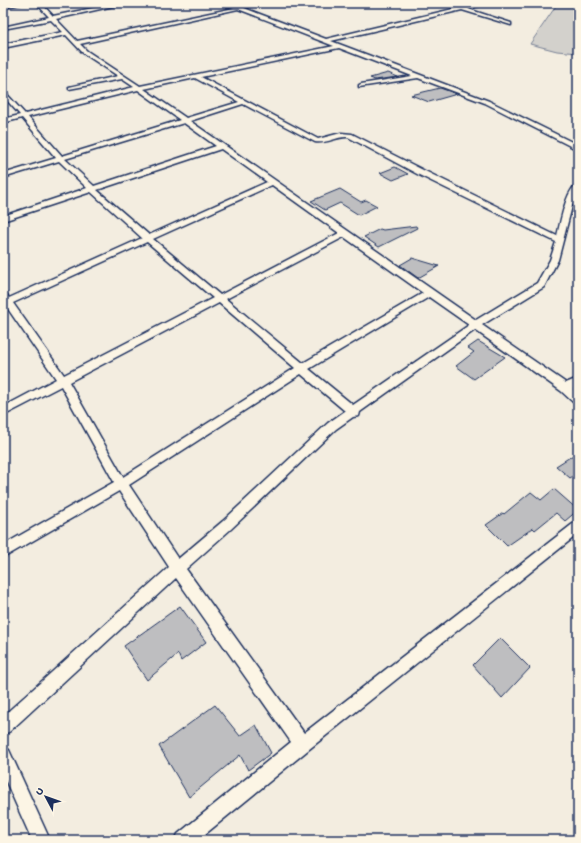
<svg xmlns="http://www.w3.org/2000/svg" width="581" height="843" font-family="'Gochi Hand',sans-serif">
<rect width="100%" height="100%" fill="#f3ede0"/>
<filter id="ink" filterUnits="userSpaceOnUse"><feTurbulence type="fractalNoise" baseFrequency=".025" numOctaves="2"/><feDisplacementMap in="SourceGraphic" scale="8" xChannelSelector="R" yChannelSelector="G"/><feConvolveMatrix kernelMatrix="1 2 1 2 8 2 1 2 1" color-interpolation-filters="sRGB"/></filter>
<g filter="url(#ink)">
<path fill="#d3d1cc" stroke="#778095" d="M 558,3 L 578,3 L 578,53 L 557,51 L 530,44 Z"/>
<path fill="#bebec0" stroke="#1b2f5e" d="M 388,73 L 398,77 L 375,80 L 370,78 Z
M 440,88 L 457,94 L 429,102 L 411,95 Z
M 395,167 L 408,174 L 393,180 L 380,173 Z
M 340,189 L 361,202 L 366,200 L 377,206 L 359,215 L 340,203 L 325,210 L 311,201 Z
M 416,226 L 417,228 L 379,247 L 364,237 L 380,229 L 383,230 Z
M 412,258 L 439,266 L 418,278 L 400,265 Z
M 478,341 L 505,357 L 474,379 L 456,366 L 474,352 L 468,348 Z
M 578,452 L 578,473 L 570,478 L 556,466 Z
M 554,489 L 578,510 L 565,521 L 556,513 L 535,530 L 533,528 L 507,546 L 486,525 L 503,513 L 504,514 L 531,492 L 541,500 Z
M 180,606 L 206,642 L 181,661 L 178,654 L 147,680 L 124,646 Z
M 500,638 L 530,668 L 502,698 L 473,665 Z
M 215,705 L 240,736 L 256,725 L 271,753 L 248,770 L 240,755 L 189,797 L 159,746 Z"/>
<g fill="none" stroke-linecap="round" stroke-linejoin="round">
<defs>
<path id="street" d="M 16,3 L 24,3 L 3,8 L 3,6 Z
M 36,3 L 41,3 L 53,16 L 118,3 L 127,3 L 56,19 L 77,41 L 234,8 L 224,3 L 230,3 L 239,6 L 263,3 L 244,8 L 326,39 L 457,8 L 444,3 C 451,3 456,7 463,7 C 471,8 480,3 488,3 L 468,9 L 511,23 L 511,25 L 462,10 L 331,41 L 489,101 L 578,145 L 578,150 L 576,149 L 485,103 L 418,78 L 359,87 L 359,85 L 361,84 L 412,76 L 339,48 L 201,77 L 318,139 L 341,133 L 352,134 L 425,171 L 557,236 C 560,225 566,188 578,184 L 578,193 L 572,206 L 558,260 L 544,287 L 482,325 L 566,383 L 578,378 L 578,386 L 573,389 L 578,394 L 578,404 L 574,403 L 561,391 L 475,330 L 360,412 L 359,416 L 353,417 L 336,429 L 231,529 L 186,569 L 304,733 L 574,523 L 578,521 L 578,534 L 308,750 L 198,840 L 175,840 L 178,834 L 291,742 L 176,578 L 9,732 L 3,734 L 3,716 L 169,567 L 119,491 L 3,558 L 3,545 L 114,482 L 61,386 L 3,416 L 3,407 L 56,379 L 6,306 L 3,307 L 3,292 L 6,293 L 9,298 L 142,238 L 91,192 L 3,221 L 3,216 L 87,188 L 59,161 L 3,178 L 3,174 L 56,158 L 22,118 L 3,123 L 3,119 L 20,115 L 3,96 L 3,90 L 25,114 L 134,87 L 122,79 L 69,89 L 69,87 L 118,76 L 83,53 L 66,35 L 3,48 L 3,44 L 63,32 L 51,20 L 3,29 L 3,27 L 49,17 ZM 238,9 L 334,46 L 140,86 L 87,51 L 80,44 ZM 195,78 L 239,102 L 186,118 L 144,89 ZM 138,90 L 180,120 L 62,156 L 28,117 ZM 243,104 L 315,142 C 327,144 337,136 348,137 L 419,175 L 556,242 L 550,260 L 537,283 L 476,320 L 190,121 ZM 184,123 L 216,146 L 94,186 L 65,159 ZM 221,149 L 267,182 L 149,235 L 97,190 ZM 272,185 L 339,233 L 220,295 L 153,239 ZM 344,237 L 423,293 L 303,363 L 226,299 ZM 147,242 L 213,298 L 64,375 L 13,303 ZM 429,297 L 469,325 L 353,405 L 309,369 ZM 219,303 L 295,368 L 123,477 L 69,382 ZM 301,374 L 345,411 L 328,423 L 223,521 L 178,559 L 129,485 Z
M 3,748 L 9,750 L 50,840 L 32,840 L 3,775 Z"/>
</defs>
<use href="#street" stroke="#1b2f5e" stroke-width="3"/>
<use href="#street" fill="#fcf5e5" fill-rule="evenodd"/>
</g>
</g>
<rect width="581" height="843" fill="none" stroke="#fcf5e5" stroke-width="16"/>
<rect x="8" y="8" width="565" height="827" fill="none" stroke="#1b2f5e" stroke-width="1.5" filter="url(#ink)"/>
<g transform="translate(46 797) rotate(311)" stroke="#fcf5e5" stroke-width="3" paint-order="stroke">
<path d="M0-3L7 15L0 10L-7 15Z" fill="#1b2f5e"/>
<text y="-6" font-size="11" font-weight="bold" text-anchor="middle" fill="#1b2f5e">U</text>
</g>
</svg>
